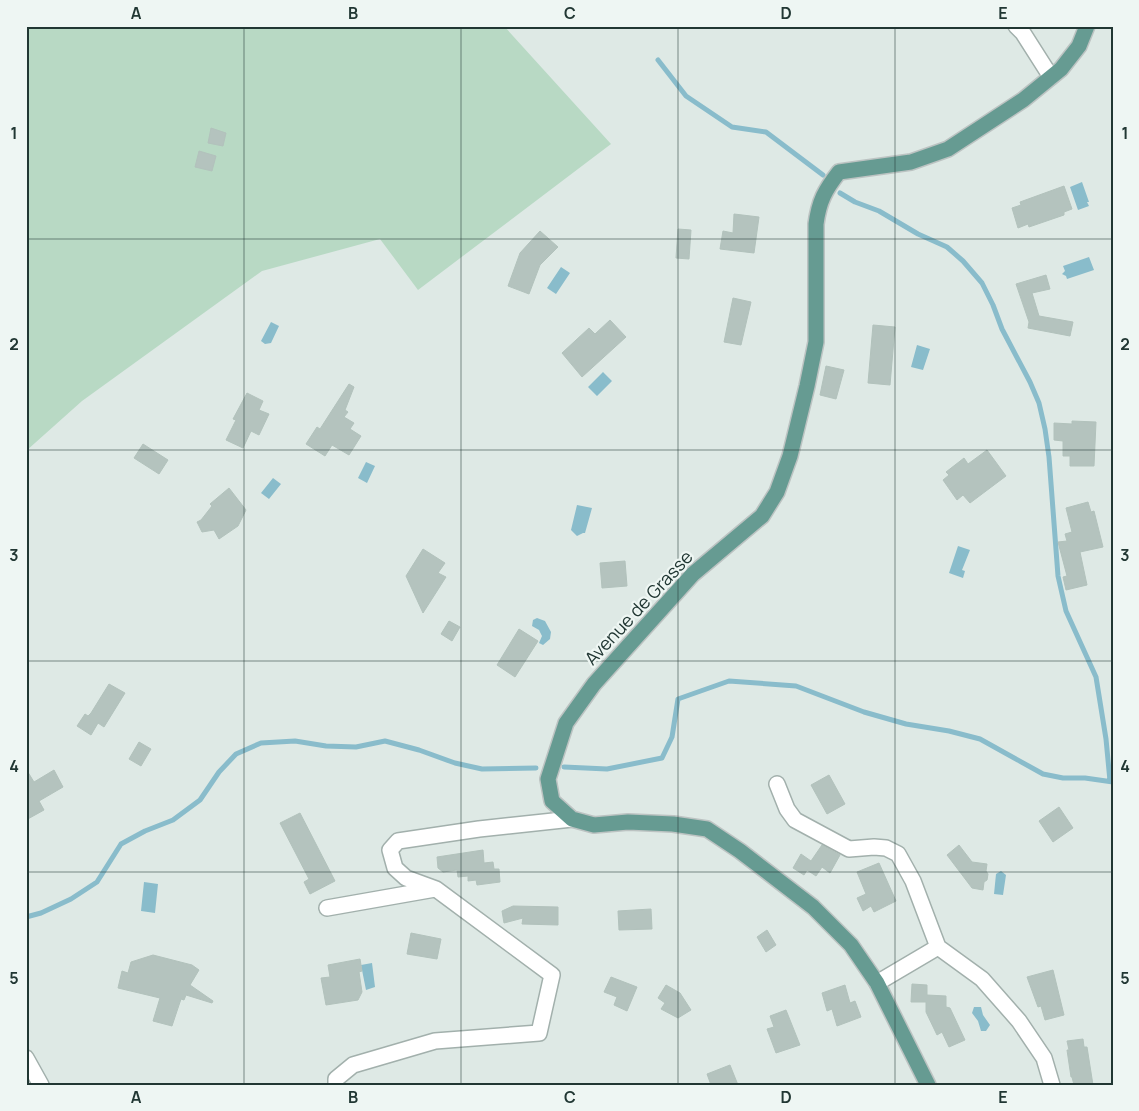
<svg xmlns="http://www.w3.org/2000/svg" width="1139" height="1111" font-family="Manrope,sans-serif">
<rect width="100%" height="100%" fill="#dee9e5"/>
<path fill="#b8d9c4" d="M 26,26 L 504,26 L 611,144 L 418,290 L 380,239 L 262,271 L 82,401 L 26,451 Z"/>
<path fill="#89bccb" d="M 1082,182 L 1089,202 L 1087,202 L 1089,206 L 1078,210 L 1070,187 Z
M 1089,257 L 1094,270 L 1067,279 L 1066,276 L 1062,274 L 1065,271 L 1063,266 Z
M 561,267 L 570,273 L 556,294 L 547,288 Z
M 271,322 L 279,326 L 271,343 L 265,344 L 261,341 Z
M 917,345 L 930,349 L 923,370 L 911,367 Z
M 603,372 L 612,381 L 597,396 L 588,387 Z
M 366,462 L 375,466 L 367,483 L 358,478 Z
M 273,478 L 281,484 L 269,499 L 261,493 Z
M 577,505 L 592,508 L 585,533 L 583,533 L 577,536 L 571,530 Z
M 958,546 L 970,550 L 962,570 L 965,571 L 963,578 L 949,573 Z
M 537,618 L 545,621 L 551,632 L 550,639 L 543,645 L 539,643 L 542,636 L 539,630 L 532,626 L 533,620 Z
M 1001,871 L 1006,875 L 1003,895 L 994,894 L 996,874 Z
M 144,882 L 158,884 L 155,913 L 141,911 Z
M 372,963 L 375,987 L 366,990 L 361,965 Z
M 974,1007 L 981,1007 L 983,1015 L 990,1025 L 986,1031 L 981,1031 L 978,1021 L 972,1013 Z"/>
<g fill="none" stroke-linecap="round" stroke-linejoin="round">
<path stroke="#89bccb" stroke-width="5" d="M 658,60 L 686,96 L 732,127 L 766,132 L 823,175
M 840,193 L 855,202 L 879,211 L 918,234 L 947,247 L 963,261 L 982,283 L 993,305 L 1002,329 L 1030,382 L 1039,403 L 1045,429 L 1049,457 L 1058,576 L 1066,611 L 1096,677 L 1106,739 L 1110,781
M 564,767 L 607,769 L 662,758 L 672,737 L 678,699 L 729,681 L 796,686 L 864,712 L 906,724 L 949,731 L 980,739 L 1043,774 L 1063,778 L 1085,778 L 1113,782
M 26,917 L 41,913 L 71,899 L 97,882 L 121,844 L 145,831 L 173,820 L 200,800 L 219,772 L 236,754 L 261,743 L 295,741 L 326,746 L 356,747 L 385,741 L 419,750 L 455,763 L 482,769 L 536,768"/>
</g>
<path fill="#b4c3be" stroke="#b2c2bc" d="M 211,128 L 226,133 L 223,146 L 208,143 Z
M 199,151 L 216,156 L 212,171 L 195,167 Z
M 1064,186 L 1072,209 L 1064,212 L 1064,215 L 1029,227 L 1028,224 L 1018,228 L 1012,208 L 1021,205 L 1020,202 Z
M 734,214 L 759,217 L 754,253 L 720,249 L 723,231 L 733,233 Z
M 678,229 L 691,230 L 689,259 L 676,258 Z
M 540,231 L 558,247 L 540,265 L 529,294 L 508,286 L 520,253 Z
M 1046,275 L 1050,289 L 1032,293 L 1039,316 L 1073,322 L 1070,336 L 1028,328 L 1029,322 L 1016,284 Z
M 733,298 L 751,302 L 741,345 L 724,342 Z
M 610,320 L 626,337 L 582,377 L 562,353 L 589,328 L 595,334 Z
M 873,325 L 895,327 L 890,385 L 868,383 Z
M 826,366 L 844,370 L 836,399 L 820,395 Z
M 349,384 L 354,387 L 345,410 L 348,412 L 344,417 L 354,423 L 350,429 L 361,436 L 349,455 L 332,445 L 325,456 L 306,444 L 317,427 L 320,429 Z
M 247,393 L 263,401 L 259,410 L 269,414 L 259,435 L 251,431 L 243,448 L 226,440 L 236,420 L 233,419 Z
M 1072,421 L 1096,422 L 1094,466 L 1070,466 L 1070,456 L 1063,456 L 1063,441 L 1054,440 L 1054,423 L 1072,424 Z
M 143,444 L 168,460 L 159,474 L 134,458 Z
M 987,450 L 1006,476 L 970,503 L 963,495 L 957,500 L 943,480 L 949,475 L 946,472 L 964,458 L 968,464 Z
M 229,488 L 246,510 L 238,526 L 219,539 L 214,530 L 202,532 L 197,522 L 201,520 L 212,506 L 210,504 Z
M 1088,502 L 1091,512 L 1094,511 L 1103,547 L 1080,552 L 1087,585 L 1066,590 L 1063,577 L 1067,576 L 1058,542 L 1067,541 L 1065,534 L 1072,532 L 1066,508 Z
M 423,549 L 445,563 L 438,573 L 446,577 L 423,613 L 406,576 Z
M 625,561 L 627,586 L 602,588 L 600,563 Z
M 449,621 L 460,627 L 452,641 L 441,634 Z
M 519,629 L 538,641 L 515,677 L 497,665 Z
M 109,684 L 125,693 L 104,727 L 98,723 L 91,735 L 77,726 L 85,714 L 88,716 L 91,713 Z
M 139,742 L 151,749 L 141,766 L 129,759 Z
M 26,769 L 34,782 L 54,770 L 63,787 L 39,801 L 44,810 L 26,820 Z
M 829,775 L 845,804 L 827,814 L 811,785 Z
M 1059,807 L 1073,828 L 1053,842 L 1039,821 Z
M 300,813 L 335,881 L 310,894 L 304,882 L 309,879 L 280,823 Z
M 822,845 L 840,855 L 830,873 L 822,867 L 816,876 L 807,870 L 804,875 L 793,868 L 801,854 L 811,861 Z
M 959,845 L 972,862 L 987,864 L 986,871 L 988,874 L 987,880 L 984,882 L 983,890 L 972,888 L 947,855 Z
M 483,850 L 484,863 L 493,862 L 494,869 L 499,869 L 500,882 L 477,885 L 476,880 L 468,881 L 468,876 L 458,877 L 457,870 L 443,872 L 438,868 L 437,857 Z
M 879,863 L 896,901 L 874,912 L 871,906 L 863,911 L 857,898 L 866,894 L 857,872 Z
M 513,906 L 558,907 L 558,925 L 522,924 L 523,918 L 504,923 L 502,911 Z
M 651,909 L 652,929 L 619,930 L 618,911 Z
M 767,930 L 776,945 L 766,952 L 757,937 Z
M 411,933 L 441,939 L 437,959 L 407,954 Z
M 153,955 L 192,965 L 199,970 L 190,985 L 213,1001 L 212,1003 L 186,995 L 184,1000 L 181,999 L 172,1026 L 153,1021 L 160,998 L 118,988 L 122,971 L 128,973 L 131,962 Z
M 360,959 L 362,971 L 359,972 L 362,992 L 358,1000 L 326,1005 L 321,978 L 330,977 L 328,965 Z
M 1053,970 L 1064,1015 L 1045,1020 L 1041,1006 L 1038,1007 L 1027,977 Z
M 611,977 L 637,987 L 627,1011 L 614,1005 L 617,997 L 604,992 Z
M 912,984 L 927,985 L 927,995 L 946,996 L 946,1007 L 950,1008 L 965,1040 L 949,1047 L 942,1032 L 937,1035 L 926,1012 L 926,1002 L 911,1002 Z
M 666,985 L 680,993 L 691,1010 L 678,1018 L 661,1009 L 665,1003 L 658,998 Z
M 845,985 L 850,1003 L 855,1001 L 861,1017 L 837,1026 L 832,1009 L 827,1011 L 822,993 Z
M 786,1010 L 800,1045 L 776,1053 L 767,1029 L 774,1027 L 770,1016 Z
M 1083,1039 L 1084,1047 L 1087,1047 L 1093,1085 L 1074,1085 L 1072,1077 L 1071,1077 L 1067,1050 L 1069,1050 L 1067,1041 Z
M 730,1065 L 738,1085 L 711,1085 L 707,1074 Z"/>
<g fill="none" stroke-linecap="round" stroke-linejoin="round">
<defs>
<path id="minor" d="M 1016,26 L 1023,33 L 1051,77
M 777,784 L 787,809 L 795,820 L 849,849 L 874,847 L 886,848 L 898,854 L 913,881 L 938,947
M 327,908 L 435,889
M 877,983 L 938,947 L 982,979 L 1019,1021 L 1044,1058 L 1052,1085
M 26,1058 L 41,1085
M 336,1085 L 336,1079 L 353,1065 L 435,1041 L 539,1033 L 552,975 L 436,889 L 406,878 L 395,868 L 390,850 L 398,841 L 479,829 L 572,819"/>
<path id="primary" d="M 928,1085 L 877,983 L 851,945 L 813,907 L 740,851 L 707,829 L 673,824 L 628,822 L 594,825 L 572,819 L 552,801 L 548,779 L 566,723 L 594,684 L 693,574 L 762,516 L 777,492 L 790,456 L 807,386 L 816,342 L 816,224 C 819,201 825,190 839,172 L 911,162 L 948,149 L 1023,100 L 1061,69 L 1079,46 L 1087,26"/>
</defs>
<use href="#minor" stroke="#a2b0ac" stroke-width="18"/>
<use href="#primary" stroke="#bcc3c2" stroke-width="18"/>
<use href="#minor" stroke="#fff" stroke-width="15"/>
<use href="#primary" stroke="#669b92" stroke-width="15"/>
</g>
<path fill="none" stroke="#213733" stroke-width="1" stroke-opacity="0.55" d="M 244,26 L 244,1085M 461,26 L 461,1085M 678,26 L 678,1085M 895,26 L 895,1085M 26,239 L 1113,239M 26,450 L 1113,450M 26,661 L 1113,661M 26,872 L 1113,872"/>
<g text-anchor="middle" stroke-width="4.5" stroke-linejoin="round" paint-order="stroke">
<g font-size="18" fill="#213733" stroke="#eef6f3">
<text transform="translate(639 608) rotate(-47)" y="6">Avenue de Grasse</text>
</g>
</g>
<rect width="1139" height="1111" fill="none" stroke="#eef6f3" stroke-width="55"/>
<rect x="28" y="28" width="1084" height="1056" fill="none" stroke="#213733" stroke-width="2"/>
<g font-size="16" text-anchor="middle" font-weight="bold" fill="#213733">
<text x="136" y="19">A</text>
<text x="353" y="19">B</text>
<text x="570" y="19">C</text>
<text x="786" y="19">D</text>
<text x="1003" y="19">E</text>
<text x="14" y="139">1</text>
<text x="1125" y="139">1</text>
<text x="14" y="350">2</text>
<text x="1125" y="350">2</text>
<text x="14" y="561">3</text>
<text x="1125" y="561">3</text>
<text x="14" y="772">4</text>
<text x="1125" y="772">4</text>
<text x="14" y="984">5</text>
<text x="1125" y="984">5</text>
<text x="136" y="1103">A</text>
<text x="353" y="1103">B</text>
<text x="570" y="1103">C</text>
<text x="786" y="1103">D</text>
<text x="1003" y="1103">E</text>
</g>
</svg>
